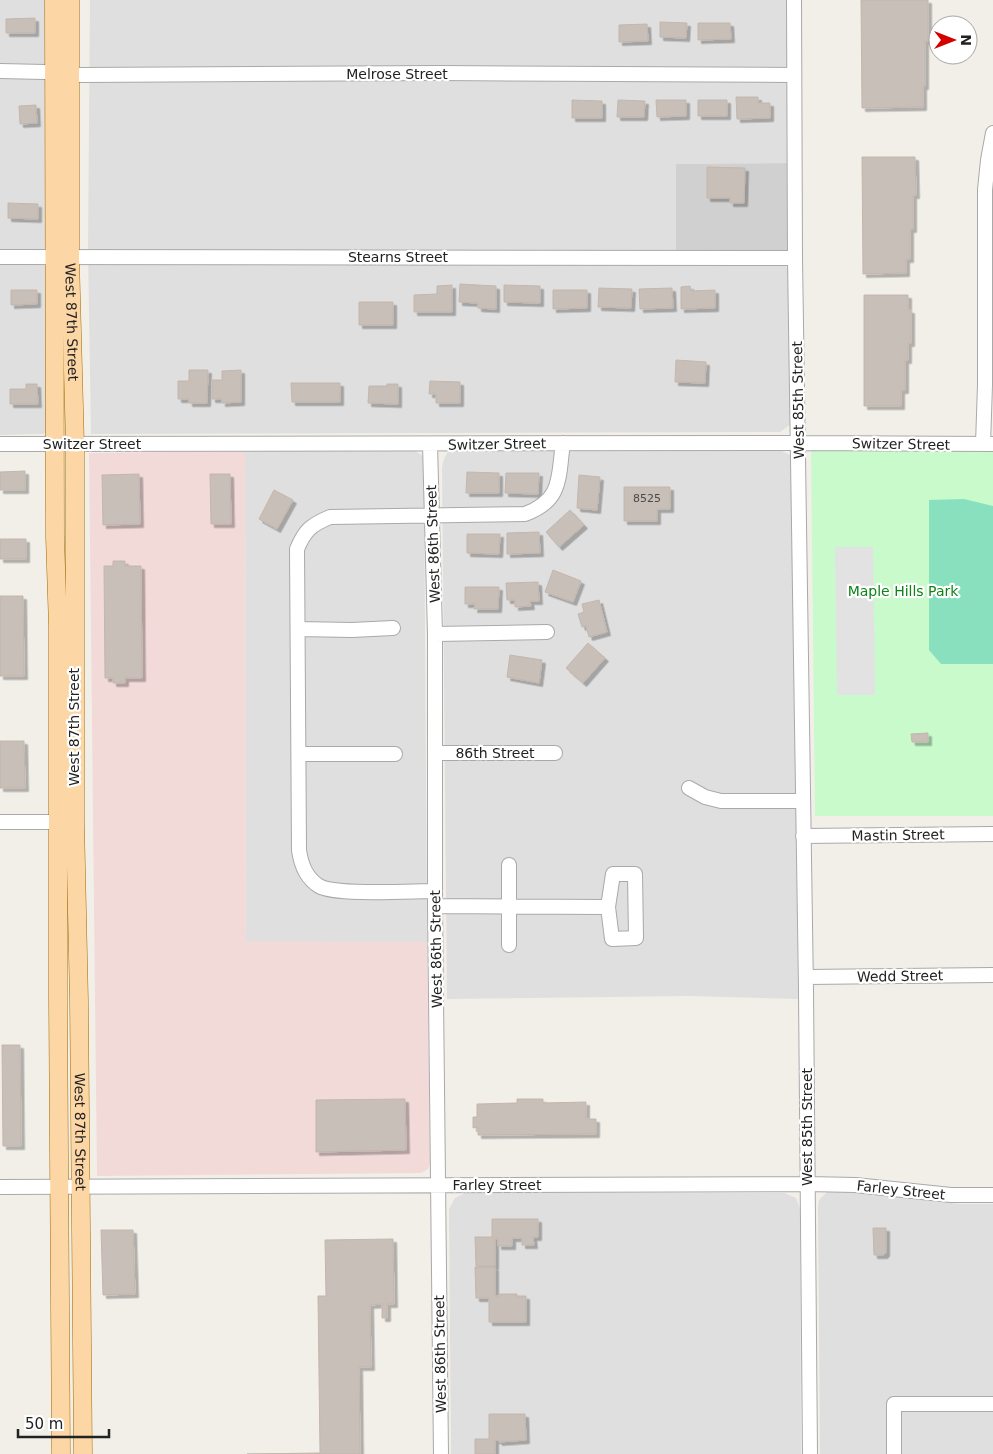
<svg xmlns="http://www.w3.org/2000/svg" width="993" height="1454" font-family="'DejaVu Sans',sans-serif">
<defs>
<filter id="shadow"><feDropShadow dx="3.5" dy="3.5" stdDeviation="0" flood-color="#0004"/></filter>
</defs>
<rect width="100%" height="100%" fill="#f2efe9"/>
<path fill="#e0dfdf" d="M 0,0 L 49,0 L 47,430 L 44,434 L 39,434 L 0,435 Z
M 90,0 L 790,0 L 791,163 L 676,164 L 676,265 L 781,264 L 786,266 L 789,271 L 792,419 L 791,424 L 780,432 L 91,434 L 88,250 Z
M 245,451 L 415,451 L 423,456 L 424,462 L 427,942 L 246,942 Z
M 450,451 L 782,451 L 792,456 L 798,999 L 688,996 L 447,999 L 442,467 L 444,459 L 447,453 Z
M 828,1191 L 885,1195 L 960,1204 L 993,1204 L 993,1454 L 820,1454 L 818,1207 L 819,1200 Z
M 465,1193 L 784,1193 L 796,1198 L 800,1209 L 801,1454 L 451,1454 L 449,1209 L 455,1198 Z"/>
<path fill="#f2dad9" d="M 245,451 L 246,941 L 427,942 L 430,1163 L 428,1169 L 421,1173 L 97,1176 L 89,453 Z"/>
<path fill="#d0d0d0" d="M 791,163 L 790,249 L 787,251 L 676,252 L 676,164 Z"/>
<path fill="#c8facc" d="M 993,450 L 993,816 L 815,816 L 811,451 Z"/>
<path fill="#88e0be" d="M 964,499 L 993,506 L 993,664 L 941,664 L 929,650 L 929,500 Z"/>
<path fill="#e2e2e2" d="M 835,547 L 873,547 L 875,695 L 837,695 Z"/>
<path fill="#c7bfb8" stroke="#c4b6ab" filter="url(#shadow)" d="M 861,0 L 928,0 L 928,41 L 925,41 L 925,86 L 923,86 L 923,107 L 862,108 Z
M 35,18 L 35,33 L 6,33 L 6,19 Z
M 660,22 L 687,23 L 686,38 L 660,37 Z
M 698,23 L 730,23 L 731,39 L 698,40 Z
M 647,24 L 648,41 L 619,42 L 619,25 Z
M 736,97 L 758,97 L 758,103 L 770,103 L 770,118 L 737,119 Z
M 572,100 L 602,101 L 602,118 L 572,118 Z
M 618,100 L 645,101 L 644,117 L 617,117 Z
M 656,100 L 686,100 L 686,116 L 657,117 Z
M 698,100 L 727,100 L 727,116 L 698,116 Z
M 36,105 L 37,123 L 20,124 L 19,106 Z
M 862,157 L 915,157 L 916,195 L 913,195 L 913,229 L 910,229 L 910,259 L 906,259 L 906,273 L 863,274 Z
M 707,167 L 745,168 L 744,203 L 730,203 L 730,198 L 707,198 Z
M 8,203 L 38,204 L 38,219 L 8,218 Z
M 460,284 L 496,286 L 496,309 L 478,308 L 478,303 L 459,302 Z
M 452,285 L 452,312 L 414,312 L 414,295 L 437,294 L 437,286 Z
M 504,285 L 540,286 L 540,303 L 504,302 Z
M 690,286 L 691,291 L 715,290 L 715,308 L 681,309 L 681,287 Z
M 599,288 L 632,289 L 631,308 L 598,307 Z
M 672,288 L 673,308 L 640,309 L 639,289 Z
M 11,290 L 37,290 L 37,304 L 11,305 Z
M 553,290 L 587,290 L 587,308 L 553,309 Z
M 864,295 L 908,295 L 908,310 L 911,310 L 911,343 L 908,343 L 908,360 L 905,360 L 905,390 L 901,390 L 901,406 L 864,406 Z
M 359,302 L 393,302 L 393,325 L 359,325 Z
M 676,360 L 706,362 L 705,383 L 675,382 Z
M 189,370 L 208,370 L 207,403 L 189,403 L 189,399 L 178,399 L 178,381 L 189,381 Z
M 241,370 L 241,402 L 222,403 L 222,399 L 212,399 L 212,380 L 222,380 L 222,371 Z
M 430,381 L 460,382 L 460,403 L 436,403 L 436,394 L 429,394 Z
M 291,383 L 340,383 L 340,402 L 292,402 Z
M 26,384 L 37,384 L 38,404 L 10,404 L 10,389 L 26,389 Z
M 387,384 L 398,384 L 398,404 L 368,403 L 369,386 L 387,386 Z
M 25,471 L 25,490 L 0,490 L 0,472 Z
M 467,472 L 499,473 L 499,493 L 466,493 Z
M 506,473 L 539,473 L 538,494 L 505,493 Z
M 139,474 L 140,524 L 103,525 L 102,475 Z
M 210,474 L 230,474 L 231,524 L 211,524 Z
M 579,475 L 600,477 L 597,510 L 577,508 Z
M 624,487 L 670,487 L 670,509 L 657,509 L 657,521 L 624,521 Z
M 274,490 L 293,500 L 277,529 L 259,519 Z
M 570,510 L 584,525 L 559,547 L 546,532 Z
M 539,532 L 540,553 L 507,554 L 507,533 Z
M 467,534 L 500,534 L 499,554 L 467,553 Z
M 0,539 L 26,539 L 26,559 L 0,559 Z
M 113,561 L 125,561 L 125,566 L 141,566 L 142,678 L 125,678 L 125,683 L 113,683 L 113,678 L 105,678 L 104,566 L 113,566 Z
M 553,570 L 581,581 L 573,602 L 545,592 Z
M 538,582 L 539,601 L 530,601 L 531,606 L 515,607 L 515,600 L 507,600 L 506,583 Z
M 465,587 L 499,587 L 498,609 L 474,609 L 475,604 L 465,604 Z
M 0,596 L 23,596 L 24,676 L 0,676 Z
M 599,600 L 607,632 L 589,637 L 586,626 L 582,627 L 578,614 L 584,612 L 582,604 Z
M 588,643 L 605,658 L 583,683 L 566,668 Z
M 510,655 L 542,660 L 539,683 L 507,677 Z
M 928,733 L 928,742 L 912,742 L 911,734 Z
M 0,741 L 24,741 L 25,788 L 0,788 Z
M 2,1045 L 20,1045 L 21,1146 L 3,1146 Z
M 405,1099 L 406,1150 L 316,1152 L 316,1100 Z
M 517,1099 L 543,1099 L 543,1103 L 586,1102 L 586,1119 L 596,1119 L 596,1134 L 478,1135 L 478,1127 L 473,1128 L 473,1117 L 477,1117 L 477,1104 L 517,1103 Z
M 492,1219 L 538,1219 L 538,1237 L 533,1237 L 534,1245 L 522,1245 L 522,1238 L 512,1238 L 512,1246 L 498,1246 L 498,1239 L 495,1239 L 495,1266 L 476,1266 L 475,1237 L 492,1237 Z
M 873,1228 L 886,1228 L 886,1253 L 884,1255 L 874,1255 Z
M 101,1230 L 133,1230 L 135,1294 L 103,1295 Z
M 393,1239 L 394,1304 L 387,1304 L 387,1318 L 382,1318 L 382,1304 L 370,1305 L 371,1367 L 359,1367 L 360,1454 L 247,1454 L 320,1453 L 318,1296 L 326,1296 L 325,1240 Z
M 475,1267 L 495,1267 L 495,1296 L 499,1296 L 499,1294 L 517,1294 L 517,1296 L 526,1296 L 526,1322 L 489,1322 L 489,1298 L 476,1298 Z
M 489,1414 L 525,1414 L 526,1440 L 499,1442 L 498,1440 L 495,1440 L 495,1454 L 475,1454 L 475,1439 L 489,1439 Z"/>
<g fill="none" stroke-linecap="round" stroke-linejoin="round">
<defs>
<path id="minor" d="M 794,0 L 795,258 L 806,991 L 810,1454
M 0,71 L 45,72 L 81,75 L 439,73 L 794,75
M 0,257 L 795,258
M 0,444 L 799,443 L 993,444
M 430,444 L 435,634 L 435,906 L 441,1454
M 983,444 L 985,385 L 985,190 L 988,160 L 993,133
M 298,629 L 352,630 L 393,628
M 435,634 L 547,632
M 436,753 L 555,753
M 299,754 L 395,754
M 689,788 L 705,797 L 721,801 L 803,801
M 0,822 L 66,822
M 803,836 L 993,834
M 509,865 L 509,945
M 613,874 L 635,874 L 636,938 L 612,939 L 608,907 Z
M 435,891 C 411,891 336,896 319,886 C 306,878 301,865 299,850 L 297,549 C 305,530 311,525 330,517 L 525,514 C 563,500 558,477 563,443
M 435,906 L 608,907
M 806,977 L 993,975
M 0,1187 L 808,1184 L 855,1185 L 951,1195 L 993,1195
M 894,1454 L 894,1404 L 993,1404"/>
<g id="major">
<path d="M 54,0 L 55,537 L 58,627 L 58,1001 L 61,1454"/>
<path id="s1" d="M 70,0 L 70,258 L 75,445 L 75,822 L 79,1001 L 83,1454"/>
</g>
</defs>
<use href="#minor" stroke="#a9a9a9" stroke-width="16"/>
<use href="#major" stroke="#a06b00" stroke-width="19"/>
<use href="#minor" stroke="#fff" stroke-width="14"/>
<use href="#major" stroke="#fcd6a4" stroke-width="18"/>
</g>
<g text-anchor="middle" stroke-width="4.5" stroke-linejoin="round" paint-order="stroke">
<g font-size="11" fill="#4b4948">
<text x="647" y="502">8525</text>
</g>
<g font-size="14" fill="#222" stroke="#fff">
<text x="397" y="79">Melrose Street</text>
<text x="398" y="262">Stearns Street</text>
<text dy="5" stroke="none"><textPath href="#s1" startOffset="322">West 87th Street</textPath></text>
<text transform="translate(798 400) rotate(-91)" y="5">West 85th Street</text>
<text x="92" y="449">Switzer Street</text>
<text transform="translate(497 444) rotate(-1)" y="5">Switzer Street</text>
<text transform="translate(901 444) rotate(1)" y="5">Switzer Street</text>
<text transform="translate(433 544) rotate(-92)" y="5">West 86th Street</text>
<text transform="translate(74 727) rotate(-90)" y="5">West 87th Street</text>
<text x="495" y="758">86th Street</text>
<text transform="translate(898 835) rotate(-1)" y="5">Mastin Street</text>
<text transform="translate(436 949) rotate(-91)" y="5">West 86th Street</text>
<text transform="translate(900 976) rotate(-1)" y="5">Wedd Street</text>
<text transform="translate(807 1127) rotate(-90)" y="5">West 85th Street</text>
<text dy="5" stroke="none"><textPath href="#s1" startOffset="1132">West 87th Street</textPath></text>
<text x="497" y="1190">Farley Street</text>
<text transform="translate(901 1190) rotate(6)" y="5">Farley Street</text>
<text transform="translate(440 1354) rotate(-91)" y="5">West 86th Street</text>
</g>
<g font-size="14" fill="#0c8416" stroke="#fff">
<text x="903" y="596">Maple Hills Park</text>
</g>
</g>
<g transform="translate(953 40) rotate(90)"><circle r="24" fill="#ffffff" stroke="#a7a7a7"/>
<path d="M0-4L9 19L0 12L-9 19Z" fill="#d40000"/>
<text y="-8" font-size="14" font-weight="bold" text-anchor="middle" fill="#222222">N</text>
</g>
<path d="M18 1429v8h91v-8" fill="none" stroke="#222222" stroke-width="2.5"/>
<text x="25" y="1429" font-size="15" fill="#222222" stroke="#ffffff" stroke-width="4" paint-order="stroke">50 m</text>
</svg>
